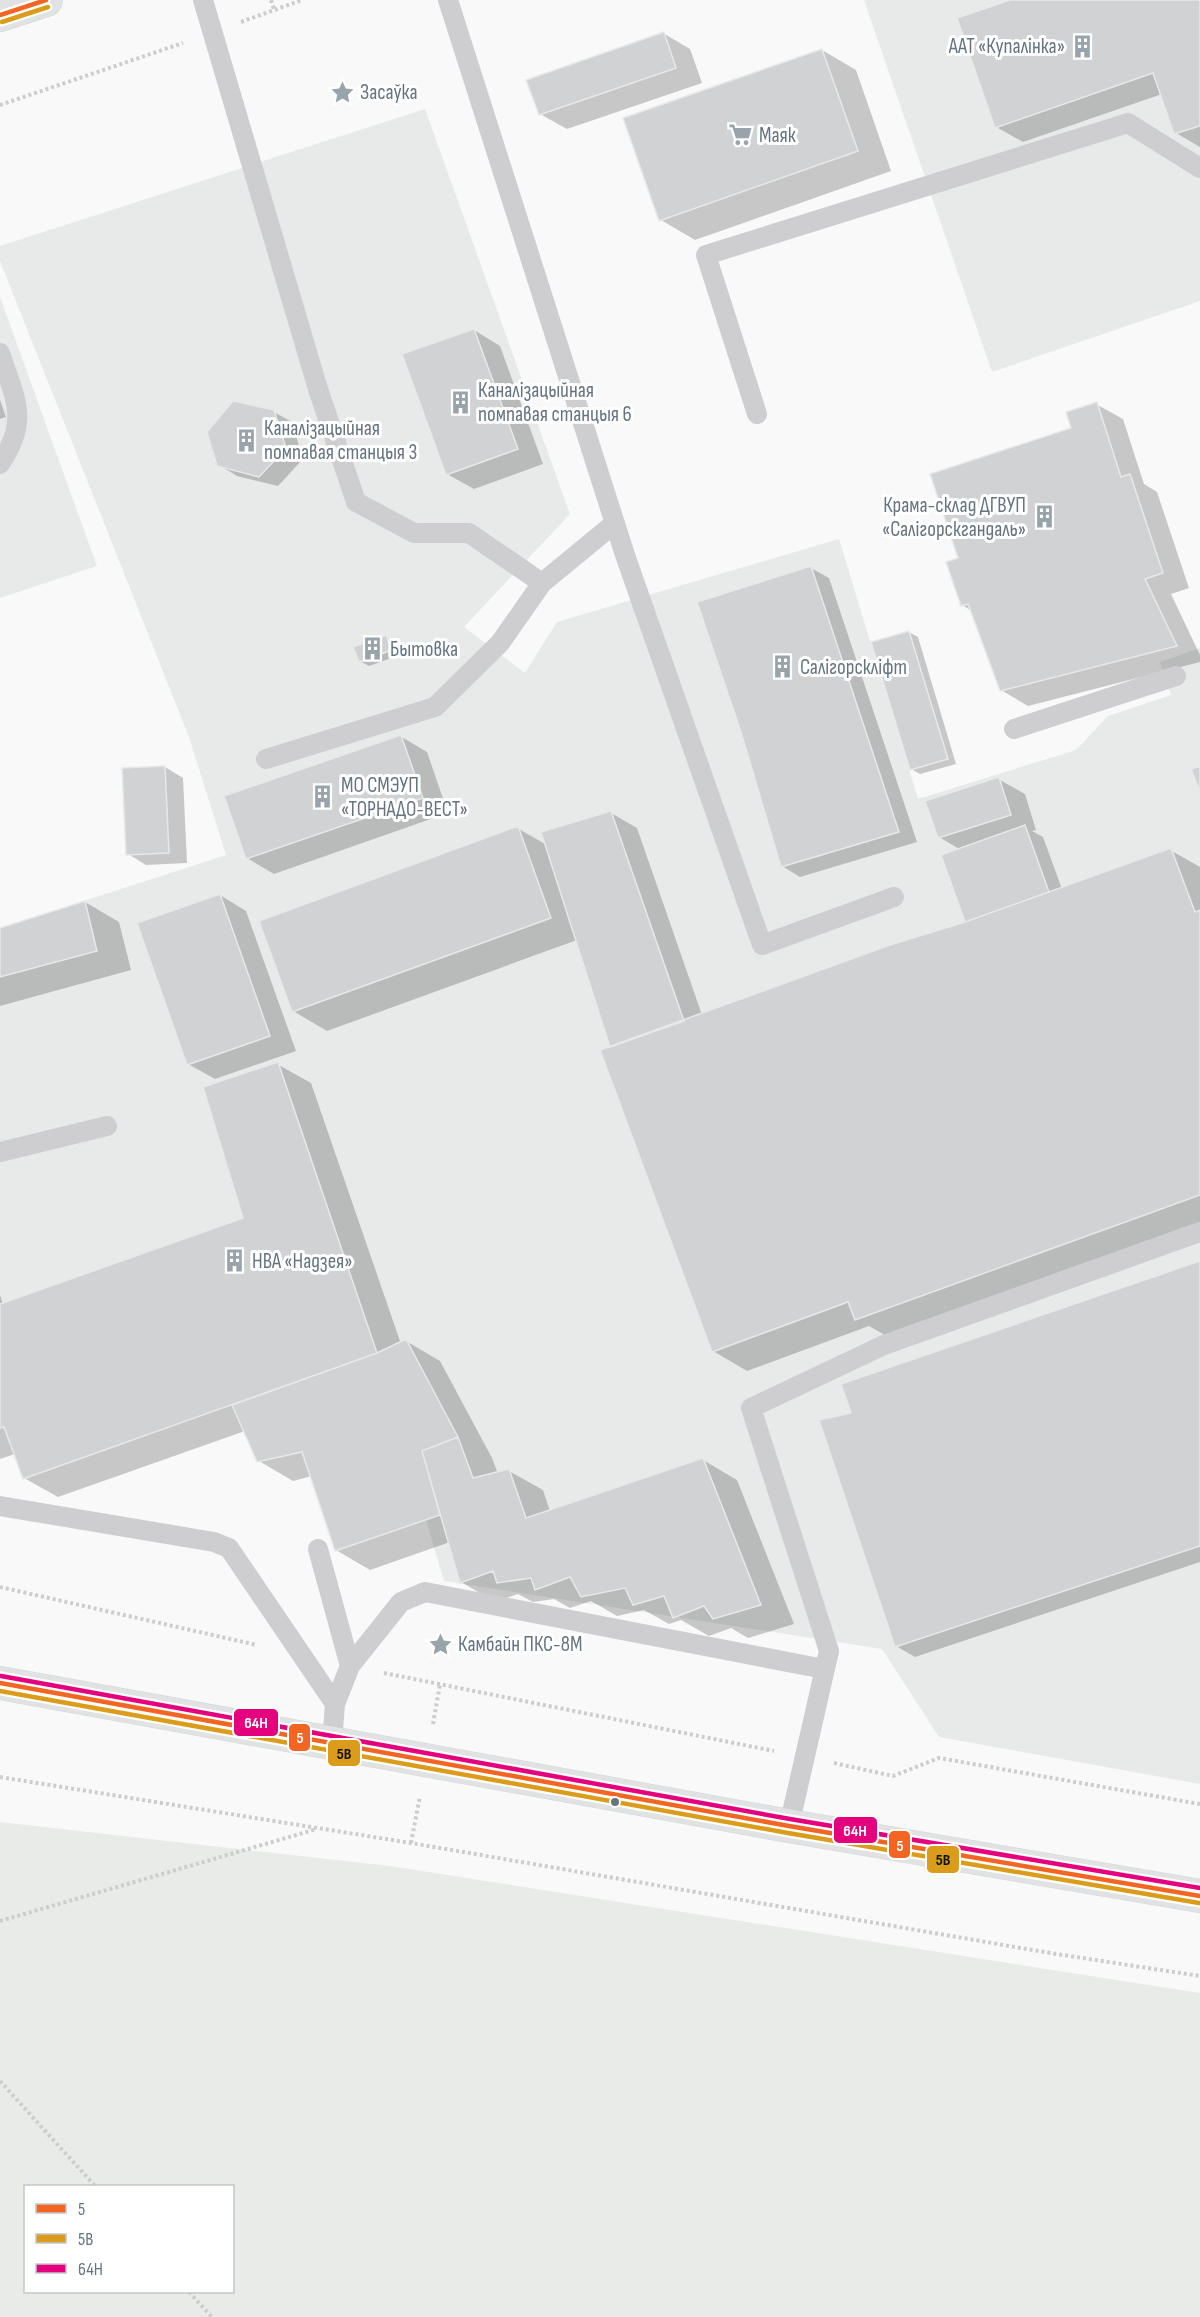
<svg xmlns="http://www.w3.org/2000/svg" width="1200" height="2317" font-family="'Sofia Sans Condensed',sans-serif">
<rect width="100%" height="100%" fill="#f9f9f9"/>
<path fill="#e8e9e9" d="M 864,0 L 1200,0 L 1200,301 L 992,372 Z
M 425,109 L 570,514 L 464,627 L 525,673 L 557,622 L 839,539 L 918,799 L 1076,750 L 1108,716 L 1171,695 L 1160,662 L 1200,648 L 1200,1784 L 939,1737 L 882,1649 L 444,1581 L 377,1353 L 23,1479 L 4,1427 L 0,1428 L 0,928 L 226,855 L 189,737 L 0,261 L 0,246 Z
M 0,297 L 97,566 L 0,598 Z"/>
<path fill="#e8ebe7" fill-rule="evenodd" d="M 0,1822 L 390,1866 L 1200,1993 L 1200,2317 L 0,2317 ZM 26,2186 L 232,2186 L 232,2292 L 26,2292 Z"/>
<path fill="#0003" d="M 1015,0 L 1200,0 L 1200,147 L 1176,133 L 1162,94 L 1023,142 L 996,127 Z
M 663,33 L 690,49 L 702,83 L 567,129 L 540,114 Z
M 822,50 L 856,70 L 891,171 L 695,240 L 661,220 Z
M 474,330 L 500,346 L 543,464 L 474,489 L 447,474 Z
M 0,400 L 6,417 L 0,419 Z
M 1096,404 L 1123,419 L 1144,484 L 1157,492 L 1189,588 L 1171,594 L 1200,655 L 1200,662 L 1028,706 L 1001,690 L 972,611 L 962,605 L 959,559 Z
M 274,412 L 292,422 L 303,459 L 278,486 L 237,476 L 219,465 Z
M 811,568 L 829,578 L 917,842 L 800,877 L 782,866 L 743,731 Z
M 909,632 L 918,637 L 956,764 L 920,774 L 911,769 Z
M 386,637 L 395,642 L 400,655 L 369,666 L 360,661 Z
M 400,736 L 427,752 L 448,813 L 274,874 L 247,858 Z
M 165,767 L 183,778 L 187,863 L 146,865 L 128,854 Z
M 998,779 L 1025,794 L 1036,830 L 1032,831 L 1043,837 L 1062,889 L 1170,850 L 1200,867 L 1200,1226 L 890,1338 L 869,1326 L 747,1371 L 713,1351 L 577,940 L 327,1031 L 293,1011 L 517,828 L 547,845 L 611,813 L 637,828 L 702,1015 L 967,923 L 961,850 L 939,837 Z
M 220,895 L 246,911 L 296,1051 L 215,1079 L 188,1064 Z
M 85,902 L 119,922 L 131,970 L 0,1006 L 0,930 Z
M 277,1064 L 311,1083 L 401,1344 L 406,1341 L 440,1361 L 492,1458 L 498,1474 L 509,1471 L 543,1490 L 550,1511 L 703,1460 L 737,1480 L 794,1624 L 748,1638 L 731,1628 L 709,1636 L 681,1620 L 669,1624 L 644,1610 L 617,1616 L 591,1601 L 570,1608 L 554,1599 L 533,1602 L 518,1594 L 495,1602 L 461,1582 L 450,1542 L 370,1570 L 336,1550 L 312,1476 L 293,1481 L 259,1461 L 245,1431 L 58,1497 L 24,1478 L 15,1454 L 0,1459 L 0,1295 L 3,1304 L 245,1219 Z
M 1200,1262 L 1200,1562 L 915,1657 L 896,1646 L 853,1414 Z"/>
<path fill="#d0d2d3" stroke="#e8e8e8" stroke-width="1.5" d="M 1010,0 L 1200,0 L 1200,126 L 1174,134 L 1153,73 L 995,128 L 957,18 Z
M 664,32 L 676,68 L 539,115 L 526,80 Z
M 822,49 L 858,151 L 659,221 L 623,118 Z
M 474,329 L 518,449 L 446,475 L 402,354 Z
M 233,401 L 274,410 L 286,448 L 259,477 L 217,466 L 207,432 Z
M 1097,402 L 1121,477 L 1130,474 L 1163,573 L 1145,579 L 1177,646 L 1000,691 L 968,604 L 961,606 L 946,562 L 958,558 L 930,474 L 1071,428 L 1066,412 Z
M 811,566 L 899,832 L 781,867 L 741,732 L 697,602 Z
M 909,631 L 948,759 L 910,770 L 871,642 Z
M 386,635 L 392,650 L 359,662 L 353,647 Z
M 401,735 L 423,798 L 246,859 L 224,796 Z
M 165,766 L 169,853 L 126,855 L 122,768 Z
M 1200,766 L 1200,792 L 1191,769 Z
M 999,777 L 1011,815 L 938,838 L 925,801 Z
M 611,811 L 684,1021 L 610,1047 L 541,832 Z
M 1025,825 L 1049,892 L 965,922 L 941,855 Z
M 518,826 L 551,918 L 292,1012 L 259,921 Z
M 1171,848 L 1195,912 L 1200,910 L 1200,1195 L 855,1320 L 848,1302 L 712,1352 L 600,1050 L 890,945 L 965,922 Z
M 220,894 L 270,1036 L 187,1065 L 137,923 Z
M 85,901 L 97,951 L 0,977 L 0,928 Z
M 278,1062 L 377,1353 L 23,1479 L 4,1427 L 0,1428 L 0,1304 L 243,1218 L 203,1087 Z
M 1200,1261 L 1200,1546 L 895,1647 L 819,1420 L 851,1413 L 841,1384 Z
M 406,1339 L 458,1437 L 422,1451 L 440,1515 L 335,1551 L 302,1452 L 257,1462 L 232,1405 L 377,1353 Z
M 458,1437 L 473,1478 L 509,1469 L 526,1518 L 703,1458 L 761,1605 L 713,1619 L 704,1606 L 673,1618 L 664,1596 L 633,1605 L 625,1588 L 581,1597 L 570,1577 L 535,1590 L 531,1578 L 497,1583 L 493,1571 L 460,1583 L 422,1451 Z"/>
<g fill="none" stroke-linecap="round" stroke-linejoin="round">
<defs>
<path id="secondary" d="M 0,15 L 46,0
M 0,1683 L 789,1826 L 1200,1896"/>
</defs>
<use href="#secondary" stroke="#d6d7d7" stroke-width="34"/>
<path stroke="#cccdce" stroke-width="4" stroke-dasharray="3 3" stroke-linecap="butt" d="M 271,0 L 274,9
M 241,22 L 302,0
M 0,105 L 183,43
M 0,1587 L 257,1645
M 384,1673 L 774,1751
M 433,1724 L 440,1684
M 834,1763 L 893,1776 L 939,1758 L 1200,1804
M 0,1777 L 411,1843 L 1050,1953 L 1200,1976
M 411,1843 L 420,1796
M 0,1921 L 317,1829
M 0,2081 L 95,2186
M 189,2292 L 212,2317"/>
<path stroke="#ceced0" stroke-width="20" d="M 203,0 L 318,389 L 356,502 L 414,533 L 469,533 L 542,583
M 448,0 L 625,555 L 762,945 L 894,897
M 0,353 C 15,400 30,419 0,464
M 757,414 L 706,255 L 1128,123 L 1200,168
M 1014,729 L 1176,676
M 266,759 L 435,707 L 500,643 L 542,583 L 615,523
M 0,1152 L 107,1126
M 0,1506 L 214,1542 L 229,1548 L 335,1704 L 332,1744
M 318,1549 L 350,1666
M 335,1704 L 350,1666 L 401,1602 L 425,1592 L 824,1669
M 789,1826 L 829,1651 L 751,1408 L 884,1345 L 1200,1232"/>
<use href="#secondary" stroke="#e1e2e3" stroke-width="33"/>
<defs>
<path id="bus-1" d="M 0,15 L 46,0
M 0,1683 L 789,1826 L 1200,1896"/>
<path id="bus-2" d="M 2,22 L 48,7
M 0,1691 L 788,1833 L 1199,1903"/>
<path id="bus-3" d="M 1,1676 L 790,1819 L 1200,1888"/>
</defs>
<use href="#bus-1" stroke="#fff" stroke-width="9"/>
<use href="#bus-2" stroke="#fff" stroke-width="9"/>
<use href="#bus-3" stroke="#fff" stroke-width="9"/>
<use href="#bus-1" stroke="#f26522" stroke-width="4.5"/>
<use href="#bus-2" stroke="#da9c1a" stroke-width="4.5"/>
<use href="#bus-3" stroke="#e5007d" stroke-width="4.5"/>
</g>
<defs>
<symbol id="building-bare" viewBox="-9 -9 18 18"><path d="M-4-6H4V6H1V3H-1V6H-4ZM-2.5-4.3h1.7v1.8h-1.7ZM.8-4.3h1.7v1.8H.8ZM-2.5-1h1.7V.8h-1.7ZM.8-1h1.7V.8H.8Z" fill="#99a3aa" stroke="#fff" stroke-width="2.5" paint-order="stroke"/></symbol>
<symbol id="sight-bare" viewBox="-9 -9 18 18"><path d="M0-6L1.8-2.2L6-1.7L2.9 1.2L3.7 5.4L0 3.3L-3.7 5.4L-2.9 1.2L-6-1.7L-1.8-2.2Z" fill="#99a3aa" stroke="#fff" stroke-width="2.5" paint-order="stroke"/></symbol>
<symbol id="supermarket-bare" viewBox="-9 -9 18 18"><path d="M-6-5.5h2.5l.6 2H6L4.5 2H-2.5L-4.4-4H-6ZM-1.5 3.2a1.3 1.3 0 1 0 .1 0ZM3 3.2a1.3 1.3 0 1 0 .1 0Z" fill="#99a3aa" stroke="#fff" stroke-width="2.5" paint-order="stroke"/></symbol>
</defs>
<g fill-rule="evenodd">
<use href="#building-bare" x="1066" y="30" width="33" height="33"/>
<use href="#sight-bare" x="326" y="76" width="33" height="33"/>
<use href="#supermarket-bare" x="724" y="118" width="33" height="33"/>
<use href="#building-bare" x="444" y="386" width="33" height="33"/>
<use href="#building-bare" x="230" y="424" width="33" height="33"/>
<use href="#building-bare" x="1028" y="500" width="33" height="33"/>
<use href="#building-bare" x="356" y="632" width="33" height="33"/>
<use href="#building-bare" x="766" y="650" width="33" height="33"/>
<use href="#building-bare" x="306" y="780" width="33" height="33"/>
<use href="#building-bare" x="218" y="1244" width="33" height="33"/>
<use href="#sight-bare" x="424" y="1628" width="33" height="33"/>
</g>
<circle fill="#667480" stroke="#fff" stroke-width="2" cx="615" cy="1802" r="5"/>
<g text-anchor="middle" stroke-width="6" stroke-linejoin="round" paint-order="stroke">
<g font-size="21" fill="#667480" stroke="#fff" text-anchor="start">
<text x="1065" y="53" text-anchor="end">ААТ «Купалінка»</text>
<text x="360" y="99">Засаўка</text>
<text x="759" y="142">Маяк</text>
<text x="478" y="397">Каналізацыйная<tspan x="478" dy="24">помпавая станцыя 6</tspan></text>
<text x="264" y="435">Каналізацыйная<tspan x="264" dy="24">помпавая станцыя 3</tspan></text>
<text x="1026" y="512" text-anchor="end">Крама-склад ДГВУП<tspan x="1026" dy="24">«Салігорскгандаль»</tspan></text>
<text x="390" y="656">Бытовка</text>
<text x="800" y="674">Салігорскліфт</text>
<text x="341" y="792">МО СМЭУП<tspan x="341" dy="24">«ТОРНАДО-ВЕСТ»</tspan></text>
<text x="252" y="1268">НВА «Надзея»</text>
<text x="458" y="1651">Камбайн ПКС-8М</text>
</g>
</g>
<g stroke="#fff" stroke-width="2">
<rect x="233" y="1708" width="46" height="29" rx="6" fill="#e5007d"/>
<rect x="288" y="1723" width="23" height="29" rx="6" fill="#f26522"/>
<rect x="327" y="1739" width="34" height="28" rx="6" fill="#da9c1a"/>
<rect x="833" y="1816" width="45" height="28" rx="6" fill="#e5007d"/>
<rect x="888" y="1830" width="23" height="29" rx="6" fill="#f26522"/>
<rect x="926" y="1845" width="34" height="29" rx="6" fill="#da9c1a"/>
</g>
<g font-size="16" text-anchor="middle" font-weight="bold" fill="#fff">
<text x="256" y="1728">64Н</text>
<text x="300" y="1743">5</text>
<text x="855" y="1836">64Н</text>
<text x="900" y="1851">5</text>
</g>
<g font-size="16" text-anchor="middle" font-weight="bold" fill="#111">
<text x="344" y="1759">5В</text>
<text x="943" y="1865">5В</text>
</g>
<rect x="24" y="2185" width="210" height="108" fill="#ffffff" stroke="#c2c7cc" stroke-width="1.5"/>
<rect x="36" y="2204" width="30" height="9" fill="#f26522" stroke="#c2c7cc" stroke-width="1.5"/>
<text x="78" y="2215" font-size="18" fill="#667480">5</text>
<rect x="36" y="2234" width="30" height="9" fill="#da9c1a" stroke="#c2c7cc" stroke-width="1.5"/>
<text x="78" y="2245" font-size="18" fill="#667480">5В</text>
<rect x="36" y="2264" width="30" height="9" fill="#e5007d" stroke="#c2c7cc" stroke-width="1.5"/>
<text x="78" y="2275" font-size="18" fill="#667480">64Н</text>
</svg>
